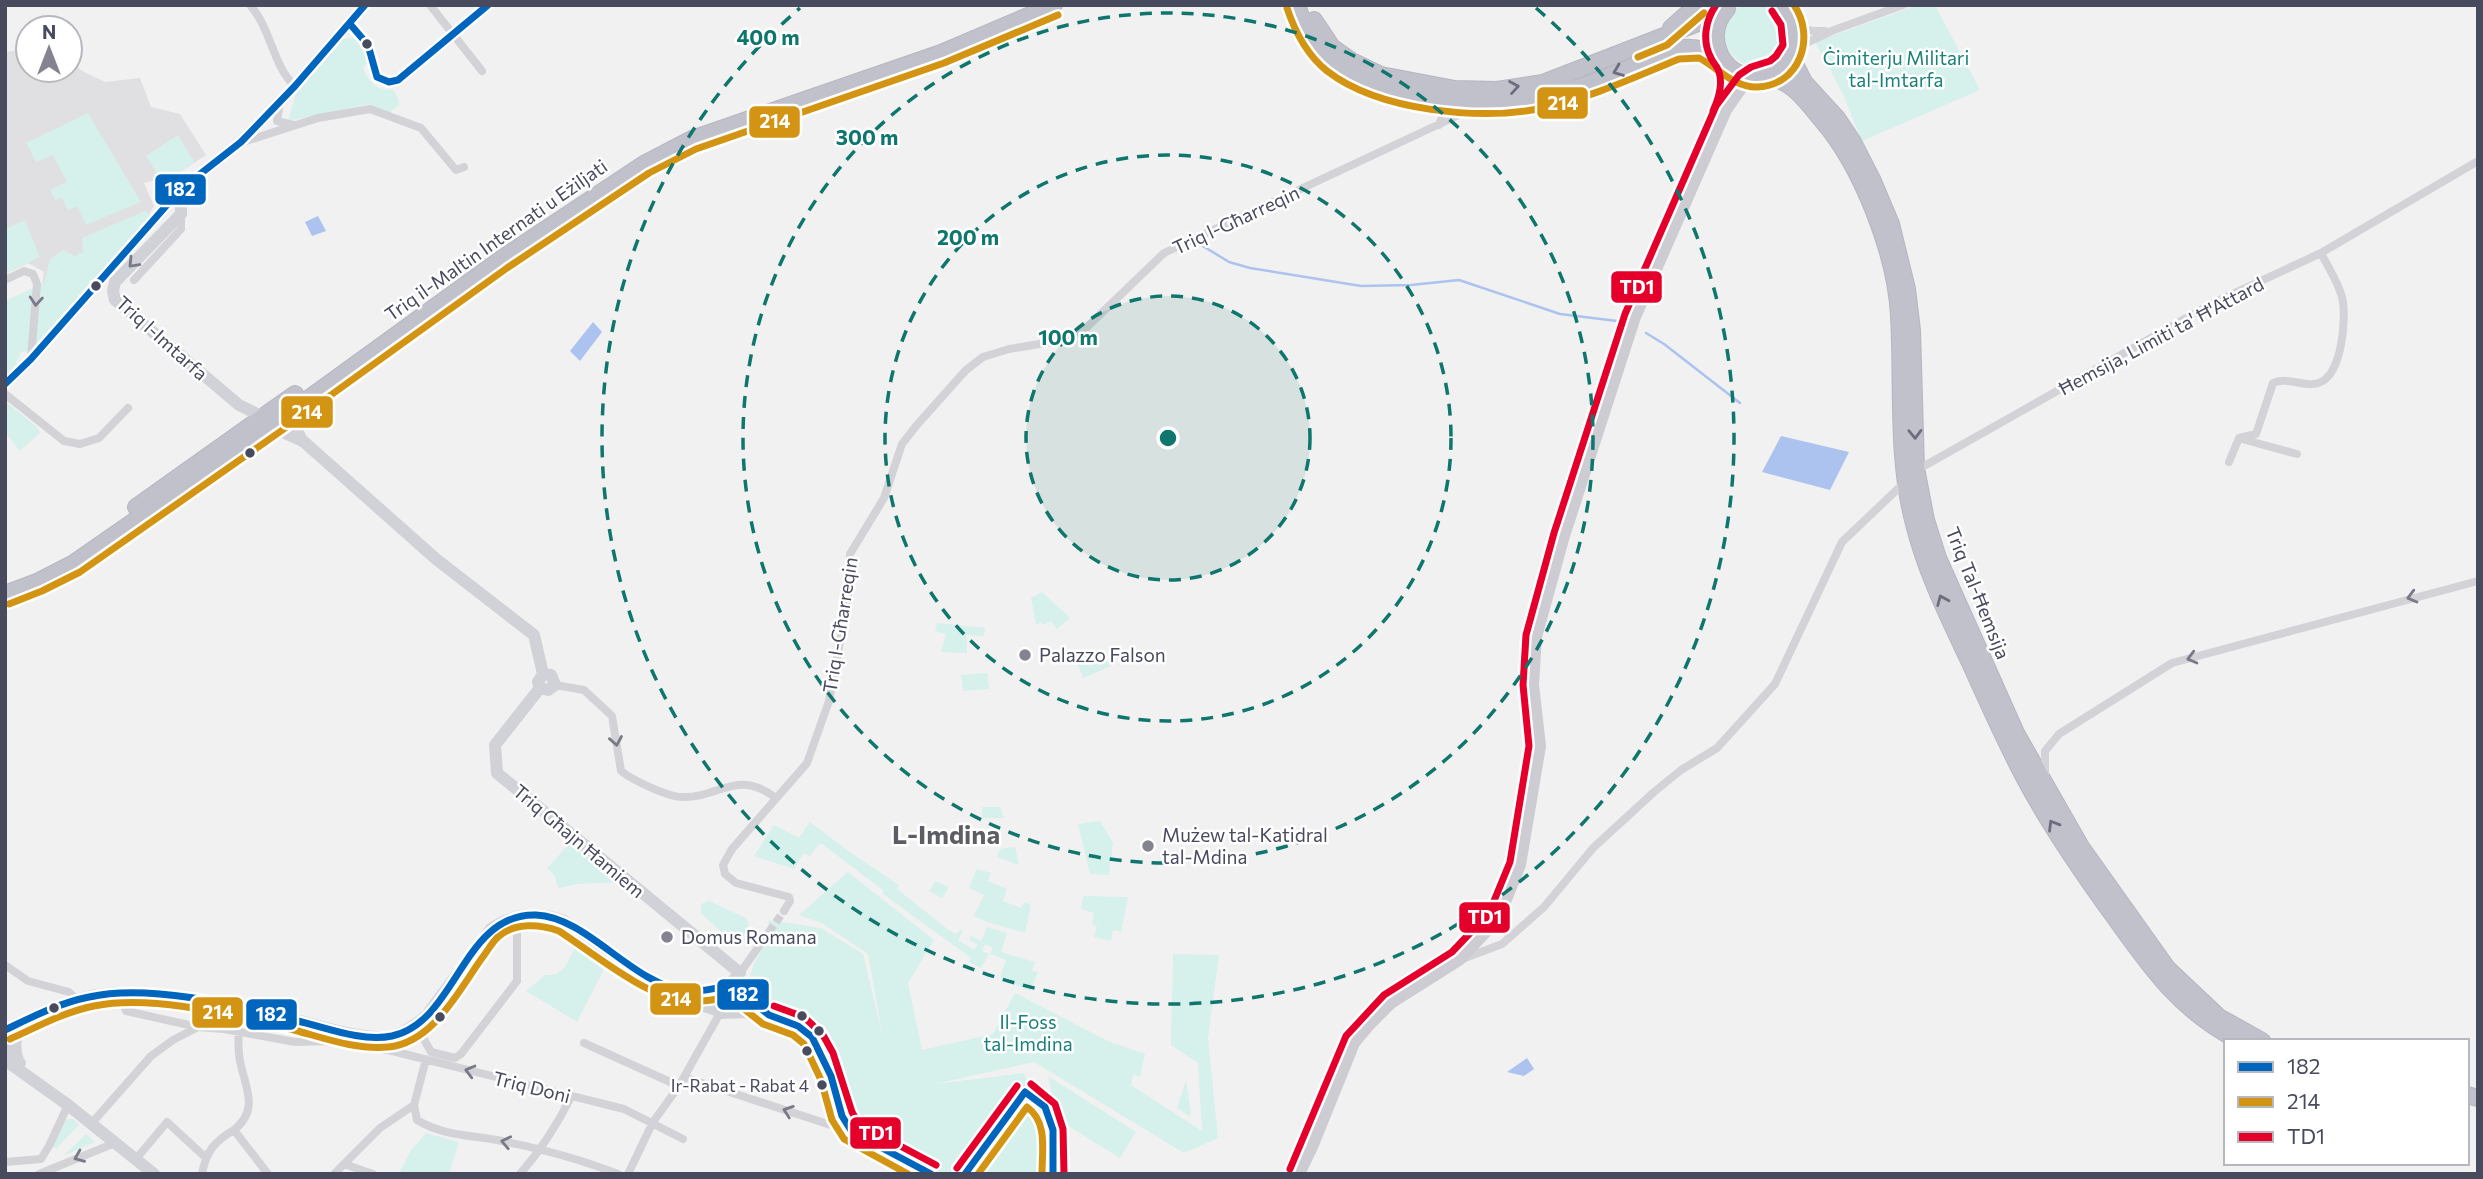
<svg xmlns="http://www.w3.org/2000/svg" width="2483" height="1179" font-family="Commissioner,sans-serif">
<rect width="100%" height="100%" fill="#f2f1f1"/>
<path fill="#e0dfe1" d="M 28,49 L 28,70 L 70,70 L 70,59 L 82,71 L 105,82 L 140,78 L 151,107 L 180,114 L 206,155 L 163,183 L 159,179 L 144,183 L 154,206 L 149,214 L 152,215 L 36,326 L 44,272 L 28,263 L 5,274 L 5,52 Z"/>
<path fill="#d6f0ec" d="M1724 34a31 31 0 1 1 62 0a31 31 0 1 1-62 0Z
M 1918,5 L 1935,5 L 1980,90 L 1862,141 L 1842,92 L 1815,42 Z
M 356,38 L 366,48 L 367,63 L 363,68 C 369,83 376,90 393,90 L 399,100 L 399,105 L 389,113 L 369,104 L 288,121 L 296,93 L 343,39 Z
M 88,113 L 141,202 L 86,225 L 77,206 L 68,210 L 62,198 L 55,200 L 50,190 L 67,182 L 53,155 L 36,162 L 26,143 Z
M 178,135 L 194,162 L 163,183 L 146,156 Z
M 145,211 L 152,215 L 37,350 L 21,352 L 15,365 L 5,376 L 5,301 L 44,283 L 50,259 L 63,250 L 75,256 L 83,252 L 82,238 Z
M 25,220 L 40,257 L 5,274 L 5,229 Z
M 5,401 L 37,427 L 40,433 L 20,451 L 5,432 Z
M 1042,592 L 1070,618 L 1057,629 L 1051,621 L 1043,625 L 1041,622 L 1036,625 L 1031,598 Z
M 937,623 L 985,628 L 984,636 L 967,635 L 967,653 L 941,652 L 946,634 L 935,631 Z
M 1099,652 L 1111,666 L 1083,678 L 1077,662 Z
M 987,673 L 989,689 L 963,691 L 961,675 Z
M 982,807 L 1000,807 L 1004,818 L 982,818 Z
M 1100,821 L 1113,843 L 1109,875 L 1090,874 L 1078,824 Z
M 810,822 L 851,853 L 899,885 L 897,889 L 950,931 L 957,934 L 960,930 L 963,931 L 958,940 L 974,950 L 978,945 L 969,940 L 971,936 L 981,941 L 987,927 L 1007,933 L 1001,952 L 1035,962 L 1032,971 L 1038,972 L 1030,991 L 1000,977 L 1006,960 L 990,954 L 993,948 L 985,944 L 982,951 L 989,954 L 981,968 L 969,962 L 971,958 L 883,894 L 883,890 L 822,844 L 818,845 L 810,856 L 804,853 L 794,869 L 754,856 L 774,825 L 799,838 Z
M 572,841 L 609,873 L 624,882 L 578,884 L 558,888 L 555,876 L 547,868 Z
M 1015,847 L 1019,865 L 997,857 L 1000,849 Z
M 977,869 L 991,873 L 988,881 L 1007,889 L 1003,901 L 1021,908 L 1024,902 L 1031,905 L 1025,933 L 988,922 L 974,916 L 984,895 L 969,888 Z
M 848,872 L 934,940 L 908,983 L 922,1050 L 993,1034 L 1015,993 L 1108,1041 L 1145,1054 L 1140,1076 L 1133,1075 L 1131,1085 L 1202,1131 L 1198,1063 L 1171,1045 L 1173,954 L 1219,955 L 1208,1038 L 1218,1138 L 1184,1153 L 1034,1062 L 935,1084 L 1024,1073 L 1049,1130 L 1049,1174 L 943,1174 L 866,1133 L 853,1119 L 835,1062 L 834,1048 L 827,1037 L 806,1017 L 757,995 L 750,988 L 750,976 L 754,964 L 771,934 L 767,930 L 769,920 L 821,928 L 863,954 L 883,1037 L 868,954 L 822,923 L 799,915 Z
M 935,881 L 949,887 L 942,898 L 929,891 Z
M 1083,896 L 1128,897 L 1121,932 L 1113,930 L 1111,941 L 1094,937 L 1097,926 L 1092,924 L 1094,913 L 1081,909 Z
M 709,901 L 746,918 L 749,925 L 746,933 L 738,939 L 729,939 L 701,913 L 701,904 Z
M 575,948 L 605,967 L 577,1022 L 526,991 L 545,975 L 555,975 L 565,967 Z
M 1048,1076 L 1136,1132 L 1120,1158 L 1057,1119 Z
M 1186,1080 L 1191,1113 L 1189,1116 L 1177,1108 Z
M 66,1119 L 73,1119 L 79,1125 L 56,1149 L 53,1146 Z
M 426,1133 L 459,1142 L 449,1174 L 399,1174 L 411,1150 Z
M 86,1134 L 95,1142 L 63,1156 Z"/>
<path fill="#abc3ee" d="M 318,216 L 326,231 L 312,236 L 305,222 Z
M 593,322 L 602,332 L 580,361 L 570,351 Z
M 1781,436 L 1849,452 L 1830,490 L 1762,472 Z
M 1527,1058 L 1534,1069 L 1524,1076 L 1507,1072 Z"/>
<g fill="none" stroke-linecap="round" stroke-linejoin="round">
<path stroke="#abc3ee" stroke-width="2.5" d="M 1198,243 L 1229,262 L 1250,268 L 1361,286 L 1411,285 L 1459,280 L 1560,314 L 1617,321 L 1624,324
M 1646,333 L 1664,344 L 1740,403"/>
<path stroke="#d0d0d4" stroke-width="8" stroke-dasharray="8 4" stroke-linecap="butt" d="M 769,932 L 784,911"/>
<defs>
<path id="highway" d="M 1297,5 C 1304,27 1316,49 1334,63 C 1379,99 1485,109 1540,98 C 1587,88 1632,66 1676,49 C 1698,45 1709,51 1727,64
M 1727,9 C 1717,20 1713,34 1718,49 C 1738,107 1829,60 1780,5
M 1314,20 L 1332,47 L 1352,61 L 1381,75 L 1455,89 L 1497,90 L 1543,83 L 1708,19 L 1724,11
M 1671,28 L 1697,5
M 1790,54 L 1804,82 L 1837,118 L 1853,142 L 1872,179 L 1891,224 L 1907,289 L 1912,330 L 1916,468 L 1926,520 L 1938,558 L 2016,733 L 2081,847 L 2167,968 L 2219,1017 L 2262,1041
M 1759,75 C 1791,79 1802,96 1821,119 C 1862,166 1896,254 1899,316 C 1903,385 1896,456 1914,524 C 1926,573 1950,620 1971,665 C 1988,703 2005,741 2024,777 C 2050,826 2081,871 2113,915 C 2151,968 2179,1010 2239,1041
M 136,507 L 295,394
M 5,594 L 37,582 L 74,563 L 275,423 L 501,259 L 644,164 L 692,139 L 941,53 L 1054,5
M 2467,1095 L 2478,1098"/>
</defs>
<use href="#highway" stroke="#b6b6c1" stroke-width="18"/>
<path stroke="#d3d2d7" stroke-width="8" d="M 250,5 C 271,28 273,67 295,86
M 430,5 L 482,71
M 350,24 C 357,30 364,37 368,45 C 374,62 369,89 398,80 L 488,5
M 1794,27 L 1813,31 L 1825,31
M 1793,49 L 1834,30 L 1903,5
M 280,102 L 277,121 L 293,125
M 1439,125 L 1445,108 L 1440,100
M 243,142 L 318,118 L 370,109 L 421,128 L 456,170 L 464,167
M 5,280 L 24,271 L 33,274 L 37,284 L 31,358
M 134,280 L 181,229 L 181,214
M 5,394 L 64,441 L 80,444 L 99,438 L 128,408
M 2242,439 L 2297,454
M 2229,462 L 2239,438 L 2256,434 L 2273,383 C 2288,376 2307,389 2321,382 C 2342,372 2347,317 2342,297 C 2338,282 2328,267 2321,253
M 1916,468 L 1926,465 L 2211,304 L 2321,253 L 2478,161
M 555,685 L 584,690 L 612,716 L 621,771 C 632,780 668,797 682,797 C 720,798 737,768 776,798
M 2045,776 L 2045,751 L 2059,734 L 2172,663 L 2478,581
M 784,911 L 790,901 L 789,897 L 736,883 L 725,874 L 723,865 L 732,849 L 807,763 L 829,701 L 848,598 L 850,554 L 884,498 L 902,444 L 916,426 L 966,370 L 983,357 L 1009,349 L 1058,341 L 1086,328 L 1164,253 L 1480,105
M 1465,958 L 1502,944 L 1544,907 L 1593,848 L 1654,792 L 1681,770 L 1717,748 L 1775,684 L 1842,542 L 1905,482
M 5,965 L 28,981 L 69,992 L 75,998
M 740,973 L 769,932
M 120,993 L 126,1011 L 198,1027 L 224,1029 L 295,1042 L 332,1041 L 388,1050 L 624,1109 L 683,1139
M 416,1025 L 431,1052 L 455,1058 L 461,1054 L 517,981 L 517,931 L 521,915
M 238,1032 C 239,1042 238,1052 240,1061 C 245,1087 260,1109 234,1130 L 268,1174
M 584,1043 L 679,1086
M 684,1077 L 852,1132
M 414,1105 L 417,1120 C 443,1136 472,1135 502,1141 C 542,1149 580,1159 618,1174
M 91,1124 L 151,1056 L 173,1040 L 198,1027
M 136,1159 L 167,1122 L 205,1157
M 5,1162 L 41,1159 L 49,1146 L 68,1105
M 344,1164 L 373,1174
M 39,1174 L 115,1143
M 202,1174 C 206,1151 215,1141 234,1130
M 334,1174 L 380,1128 L 414,1105 L 426,1059
M 520,1174 C 541,1150 557,1125 571,1097
M 628,1174 L 653,1122 L 679,1086 L 720,1013"/>
<path stroke="#d1d2d7" stroke-width="12" d="M 181,189 L 181,214 L 115,282 L 113,291 L 115,300 L 239,405 L 257,414 L 265,415
M 5,384 L 31,359 L 181,189 L 241,142 L 295,86 L 365,5
M 298,405 L 294,424 L 302,441
M 269,426 L 303,441 L 436,559 L 534,635 L 543,674 L 538,682 L 540,688 L 495,745 L 497,773 L 740,973
M 540,688 L 548,690 L 555,685 L 551,675 L 543,674
M 674,988 C 690,993 712,994 727,986 C 732,983 736,977 740,973
M 716,990 L 712,1002 L 720,1013 L 749,1012 L 769,1015 L 798,1026 L 807,1032 L 815,1041 L 823,1057 L 842,1116 L 852,1132 L 931,1174
M 739,992 L 766,1013
M 5,1030 C 43,1012 79,993 121,993 C 180,993 239,1007 296,1020 C 324,1027 356,1038 385,1037 C 401,1036 415,1026 427,1015 L 491,929 C 514,913 538,911 564,921 L 675,996 L 716,1010
M 5,1048 L 20,1063
M 5,1060 L 68,1105 L 154,1174
M 18,1061 C 13,1044 15,1037 23,1022
M 965,1174 L 1025,1092 L 1045,1107 L 1053,1130 L 1053,1174"/>
<path stroke="#ccccd2" stroke-width="12" d="M 1726,106 L 1729,66
M 1299,1174 L 1312,1147 L 1354,1043 L 1369,1025 L 1391,1003 L 1459,960 L 1498,919 L 1520,865 L 1540,746 L 1533,685 L 1536,637 L 1564,536 L 1635,317 L 1726,110 L 1742,87 L 1756,76"/>
<use href="#highway" stroke="#c1c1cb" stroke-width="16"/>
<defs>
<path id="bus-1" d="M 350,24 L 368,45 L 377,77 L 389,82 L 398,80 L 488,5
M 5,384 L 31,359 L 181,189 L 241,142 L 295,86 L 365,5
M 5,1030 C 32,1017 59,1003 89,997 C 150,983 238,1006 298,1021 C 327,1028 362,1042 392,1036 C 457,1022 462,913 536,915 C 587,917 631,983 685,991 C 701,993 716,987 732,986 L 769,1015 L 798,1026 L 812,1037 L 831,1076 L 842,1116 L 852,1132 L 931,1174
M 1025,1092 L 1045,1107 L 1053,1130 L 1053,1174
M 965,1174 L 1025,1092"/>
<path id="bus-2" d="M 1287,8 C 1295,32 1307,55 1327,71 C 1379,111 1480,121 1543,108 C 1590,98 1635,77 1679,59 L 1699,58 C 1718,68 1735,88 1757,87 C 1800,86 1816,37 1794,5
M 1638,57 L 1667,45 L 1704,13
M 9,604 L 42,591 L 80,572 L 281,431 L 507,268 L 649,173 L 696,149 L 944,63 L 1058,15
M 10,1039 C 37,1027 64,1012 94,1006 C 155,994 234,1016 294,1030 C 324,1038 356,1050 388,1047 C 433,1043 459,990 482,958 C 487,952 492,942 498,937 C 515,922 540,924 559,931 C 593,953 647,998 686,1001 C 701,1003 715,999 729,997 L 763,1024 L 793,1035 L 804,1044 L 821,1080 L 832,1120 L 844,1139 L 908,1174
M 978,1174 L 1027,1107 C 1048,1122 1042,1150 1042,1174"/>
<path id="bus-3" d="M 1713,111 C 1718,100 1723,84 1719,72 C 1718,67 1713,63 1711,58 C 1702,41 1705,21 1716,5
M 774,1006 L 804,1017 L 823,1035 L 833,1053 L 852,1112 L 859,1124 L 936,1165
M 1031,1084 L 1055,1104 L 1063,1129 L 1064,1174
M 957,1168 L 1017,1086
M 1290,1169 L 1346,1036 L 1384,995 L 1452,952 L 1489,913 L 1510,862 L 1529,746 L 1523,685 L 1526,635 L 1554,533 L 1625,314 L 1716,106 L 1739,75 L 1751,67 L 1770,61 L 1776,56 L 1783,45 L 1781,25 L 1772,11"/>
</defs>
<use href="#bus-1" stroke="#fff" stroke-width="12"/>
<use href="#bus-2" stroke="#fff" stroke-width="12"/>
<use href="#bus-3" stroke="#fff" stroke-width="12"/>
<use href="#bus-1" stroke="#0065bd" stroke-width="7"/>
<use href="#bus-2" stroke="#d49413" stroke-width="7"/>
<use href="#bus-3" stroke="#e4002b" stroke-width="7"/>
</g>
<defs><path id="oneway-chevron" d="M-2-3.5L2.5 0L-2 3.5" fill="none" stroke-width="1.6" stroke-linecap="round" stroke-linejoin="round" transform="scale(1.75)"/></defs>
<g stroke="#6c6e7f">
<use href="#oneway-chevron" transform="translate(1618 71) rotate(159)"/>
<use href="#oneway-chevron" transform="translate(1514 87) rotate(-9)"/>
<use href="#oneway-chevron" transform="translate(1915 434) rotate(89)"/>
<use href="#oneway-chevron" transform="translate(1942 600) rotate(-113)"/>
<use href="#oneway-chevron" transform="translate(2053 825) rotate(-121)"/>
</g>
<use stroke="#787a88" href="#oneway-chevron" transform="translate(133 263) rotate(134)"/>
<g stroke="#797a88">
<use href="#oneway-chevron" transform="translate(36 301) rotate(95)"/>
<use href="#oneway-chevron" transform="translate(2412 597) rotate(165)"/>
<use href="#oneway-chevron" transform="translate(2192 658) rotate(165)"/>
<use href="#oneway-chevron" transform="translate(616 741) rotate(80)"/>
<use href="#oneway-chevron" transform="translate(470 1071) rotate(-165)"/>
<use href="#oneway-chevron" transform="translate(788 1111) rotate(-161)"/>
<use href="#oneway-chevron" transform="translate(506 1142) rotate(-168)"/>
<use href="#oneway-chevron" transform="translate(79 1157) rotate(158)"/>
</g>
<circle cx="1168" cy="438" r="142" fill="#0f766e" fill-opacity=".12"/>
<g fill="none" stroke="#0f766e" stroke-width="3.5" stroke-dasharray="12 9">
<circle cx="1168" cy="438" r="142"/>
<circle cx="1168" cy="438" r="283"/>
<circle cx="1168" cy="438" r="425"/>
<path d="M1536 8A566 566 0 1 1 800 8"/>
</g>
<g fill="#484a5e" stroke="#fff" stroke-width="2.5">
<circle cx="367" cy="44" r="6"/>
<circle cx="96" cy="286" r="6"/>
<circle cx="250" cy="453" r="6"/>
<circle cx="54" cy="1008" r="6"/>
<circle cx="802" cy="1016" r="6"/>
<circle cx="440" cy="1017" r="6"/>
<circle cx="819" cy="1031" r="6"/>
<circle cx="807" cy="1051" r="6"/>
<circle cx="822" cy="1085" r="6"/>
</g>
<g fill="#848491" stroke="#fff" stroke-width="2.5">
<circle cx="1025" cy="655" r="7"/>
<circle cx="1148" cy="846" r="7"/>
<circle cx="667" cy="937" r="7"/>
</g>
<g text-anchor="middle" stroke-width="5" stroke-linejoin="round" paint-order="stroke">
<g font-size="17" fill="#484a5e" stroke="#fff" text-anchor="end">
<text x="809" y="1092">Ir-Rabat - Rabat 4</text>
</g>
<g font-size="19" fill="#17817a" stroke="#fff">
<text x="1896" y="65">Ċimiterju Militari<tspan x="1896" dy="22">tal-Imtarfa</tspan></text>
<text x="1028" y="1029">Il-Foss<tspan x="1028" dy="22">tal-Imdina</tspan></text>
</g>
<g font-size="19" fill="#484a5e" stroke="#fff">
<text transform="translate(1236 220) rotate(-25)" y="7">Triq l-Għarreqin</text>
<text transform="translate(496 240) rotate(-35)" y="7">Triq il-Maltin Internati u Eżiljati</text>
<text transform="translate(2161 336) rotate(-28)" y="7">Ħemsija, Limiti ta' Ħ'Attard</text>
<text transform="translate(162 338) rotate(42)" y="7">Triq l-Imtarfa</text>
<text transform="translate(1978 593) rotate(68)" y="7">Triq Tal-Ħemsija</text>
<text transform="translate(840 625) rotate(-81)" y="7">Triq l-Għarreqin</text>
<text transform="translate(579 841) rotate(40)" y="7">Triq Għajn Ħamiem</text>
<text transform="translate(532 1087) rotate(14)" y="7">Triq Doni</text>
</g>
<g font-size="19" fill="#484a5e" stroke="#fff" text-anchor="start">
<text x="1039" y="662">Palazzo Falson</text>
<text x="1162" y="842">Mużew tal-Katidral<tspan x="1162" dy="22">tal-Mdina</tspan></text>
<text x="681" y="944">Domus Romana</text>
</g>
<g font-size="26" font-weight="bold" fill="#5d5d65" stroke="#fff">
<text x="946" y="844">L-Imdina</text>
</g>
</g>
<circle cx="1168" cy="438" r="10" fill="#0f766e" stroke="#fff" stroke-width="3.5"/>
<g font-size="21" text-anchor="middle" font-weight="bold" fill="#0f766e" stroke="#fff" stroke-width="5" stroke-linejoin="round" paint-order="stroke">
<text x="768" y="45">400 m</text>
<text x="867" y="145">300 m</text>
<text x="968" y="245">200 m</text>
<text x="1068" y="345">100 m</text>
</g>
<g stroke="#fff" stroke-width="2.5">
<rect x="1536" y="86" width="53" height="34" rx="7" fill="#d49413"/>
<rect x="748" y="105" width="53" height="34" rx="7" fill="#d49413"/>
<rect x="154" y="173" width="53" height="33" rx="7" fill="#0065bd"/>
<rect x="1610" y="270" width="53" height="34" rx="7" fill="#e4002b"/>
<rect x="280" y="395" width="54" height="34" rx="7" fill="#d49413"/>
<rect x="1458" y="901" width="53" height="33" rx="7" fill="#e4002b"/>
<rect x="716" y="978" width="54" height="33" rx="7" fill="#0065bd"/>
<rect x="649" y="982" width="53" height="34" rx="7" fill="#d49413"/>
<rect x="191" y="996" width="53" height="33" rx="7" fill="#d49413"/>
<rect x="245" y="998" width="53" height="33" rx="7" fill="#0065bd"/>
<rect x="849" y="1116" width="53" height="34" rx="7" fill="#e4002b"/>
</g>
<g font-size="19" text-anchor="middle" font-weight="bold" fill="#fff">
<text x="1563" y="110">214</text>
<text x="775" y="128">214</text>
<text x="180" y="196">182</text>
<text x="1637" y="294">TD1</text>
<text x="307" y="419">214</text>
<text x="1485" y="924">TD1</text>
<text x="743" y="1001">182</text>
<text x="676" y="1006">214</text>
<text x="218" y="1019">214</text>
<text x="271" y="1021">182</text>
<text x="876" y="1140">TD1</text>
</g>
<rect width="2483" height="1179" fill="none" stroke="#484a5e" stroke-width="14"/>
<rect x="2224" y="1039" width="245" height="126" fill="#ffffff" stroke="#b6b7bf" stroke-width="2"/>
<rect x="2238" y="1062" width="35" height="10" fill="#0065bd" stroke="#b6b7bf" stroke-width="2"/>
<text x="2287" y="1074" font-size="21" fill="#484a5e">182</text>
<rect x="2238" y="1097" width="35" height="10" fill="#d49413" stroke="#b6b7bf" stroke-width="2"/>
<text x="2287" y="1109" font-size="21" fill="#484a5e">214</text>
<rect x="2238" y="1132" width="35" height="10" fill="#e4002b" stroke="#b6b7bf" stroke-width="2"/>
<text x="2287" y="1144" font-size="21" fill="#484a5e">TD1</text>
<g transform="translate(49 49)"><circle r="33" fill="#ffffff" stroke="#b6b7bf" stroke-width="2"/>
<path d="M0-5L12 26L0 18L-12 26Z" fill="#848491"/>
<text y="-10" font-size="19" font-weight="bold" text-anchor="middle" fill="#484a5e">N</text>
</g>
</svg>
